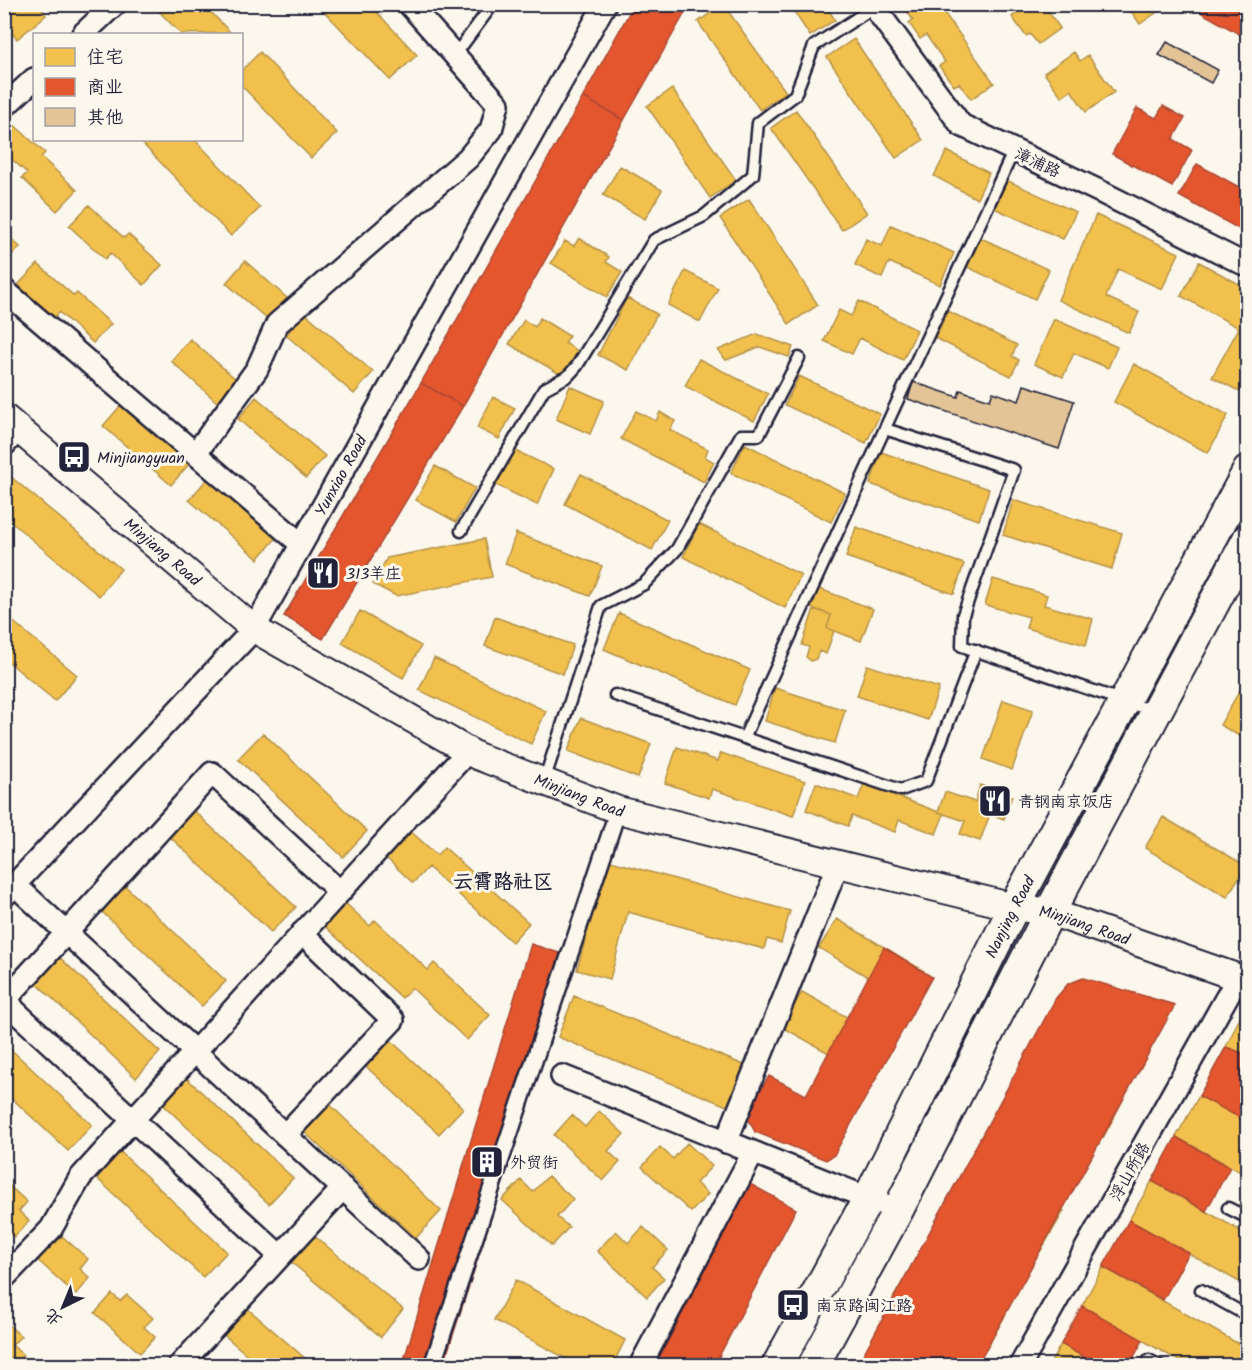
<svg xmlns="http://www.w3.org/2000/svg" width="1252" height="1370" font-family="Kalam,'LXGW WenKai TC',sans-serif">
<rect width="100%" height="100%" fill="#fbf7ec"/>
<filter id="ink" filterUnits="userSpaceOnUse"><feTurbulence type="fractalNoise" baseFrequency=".0167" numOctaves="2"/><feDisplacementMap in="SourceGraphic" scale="12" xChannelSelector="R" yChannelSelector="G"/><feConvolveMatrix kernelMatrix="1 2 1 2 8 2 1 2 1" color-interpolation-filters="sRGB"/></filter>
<g filter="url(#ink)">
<path fill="#f2c14e" stroke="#b49148" stroke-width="1.5" d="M 4,4 L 38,4 L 46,15 L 17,39 L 4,24 Z
M 152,4 L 203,4 L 231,33 L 181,34 Z
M 317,4 L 369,4 L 417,55 L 390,80 Z
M 723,4 L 786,92 L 760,110 L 698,22 Z
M 789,4 L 825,4 L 835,20 L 810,36 Z
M 902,4 L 938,4 L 994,83 L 971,99 L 959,83 L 954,86 L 939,66 L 945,62 L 926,35 L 920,39 L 909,23 L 913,20 Z
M 1011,4 L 1043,4 L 1060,28 L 1038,44 L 1030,34 L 1026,36 L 1012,17 L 1017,13 Z
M 1126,4 L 1161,4 L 1163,8 L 1140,24 Z
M 854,39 L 923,140 L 896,158 L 827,57 Z
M 260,52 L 337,133 L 311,158 L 242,86 L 242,70 Z
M 1074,52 L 1080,61 L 1088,55 L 1114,92 L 1086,112 L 1071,90 L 1062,97 L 1044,73 Z
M 672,89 L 736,180 L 710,198 L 647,106 Z
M 796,110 L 867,213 L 842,230 L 771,128 Z
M 11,122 L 45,153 L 41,157 L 77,190 L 57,211 L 22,178 L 27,173 L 4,152 L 4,129 Z
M 139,140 L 195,140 L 260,208 L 231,236 Z
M 947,151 L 989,173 L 977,199 L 934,176 Z
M 620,166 L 662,190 L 645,219 L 603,195 Z
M 1004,179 L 1076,212 L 1063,239 L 992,207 Z
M 749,199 L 818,305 L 789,324 L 720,218 Z
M 89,205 L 124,238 L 128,234 L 162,265 L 144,285 L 110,253 L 105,259 L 69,226 Z
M 1096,215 L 1179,253 L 1162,289 L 1118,269 L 1106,297 L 1139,312 L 1129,333 L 1058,300 Z
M 891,225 L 954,253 L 940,285 L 889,262 L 882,278 L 855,265 L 866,239 L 882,246 Z
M 4,232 L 20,247 L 4,263 Z
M 979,237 L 1049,270 L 1035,299 L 965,266 Z
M 579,238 L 609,257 L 606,262 L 622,272 L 607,297 L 551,263 L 565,241 L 574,246 Z
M 245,261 L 287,298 L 268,320 L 226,283 Z
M 1199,262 L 1248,289 L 1248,396 L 1212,377 L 1239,328 L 1181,296 Z
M 38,264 L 74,296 L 77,293 L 111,324 L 93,343 L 59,312 L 54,318 L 18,285 Z
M 685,271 L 718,288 L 700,322 L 668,305 Z
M 627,298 L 657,314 L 628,370 L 598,355 Z
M 859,301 L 917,330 L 903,360 L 860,338 L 852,354 L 824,341 L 839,310 L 851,316 Z
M 948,311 L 1017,345 L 1012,356 L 1019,360 L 1011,376 L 935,338 Z
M 305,313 L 373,372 L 354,394 L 286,335 Z
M 540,318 L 569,336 L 565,343 L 578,351 L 563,376 L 509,344 L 524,320 L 535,327 Z
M 1054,319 L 1117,347 L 1108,368 L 1074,353 L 1063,377 L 1034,364 Z
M 757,334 L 793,347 L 789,357 L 760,347 L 726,360 L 718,350 Z
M 190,339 L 237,380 L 217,402 L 171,361 Z
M 699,359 L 768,394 L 754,421 L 685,386 Z
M 1134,364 L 1228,415 L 1208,453 L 1114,402 Z
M 799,376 L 880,414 L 866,443 L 785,405 Z
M 570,386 L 604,401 L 590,434 L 556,419 Z
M 256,397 L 325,456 L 306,478 L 238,419 Z
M 493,397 L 515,408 L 499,439 L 477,428 Z
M 122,404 L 190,463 L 171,485 L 103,426 Z
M 636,411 L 656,421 L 660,412 L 675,421 L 670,430 L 708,449 L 705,457 L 714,462 L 704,482 L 621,439 Z
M 745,444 L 845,493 L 831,522 L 731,473 Z
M 512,449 L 554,469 L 537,505 L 496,485 Z
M 881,452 L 989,489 L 979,520 L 870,484 Z
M 435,466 L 475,488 L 456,522 L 416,500 Z
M 4,471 L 121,569 L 99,596 L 4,516 Z
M 581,474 L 668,520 L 652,550 L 565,504 Z
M 208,478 L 277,537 L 258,559 L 189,500 Z
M 1013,500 L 1122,533 L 1112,569 L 1003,535 Z
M 699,524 L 801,575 L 785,608 L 683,557 Z
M 856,527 L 964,564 L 954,594 L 846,557 Z
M 516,533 L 602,566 L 590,596 L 505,564 Z
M 484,539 L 492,577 L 396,596 L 373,584 L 387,558 Z
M 993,579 L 1047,595 L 1044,605 L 1093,619 L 1086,645 L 1026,628 L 1029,617 L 985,605 Z
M 817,588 L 873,609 L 861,641 L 827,628 L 831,615 L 809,607 Z
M 814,609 L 831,615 L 827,628 L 834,631 L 826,654 L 819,651 L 816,659 L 811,661 L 806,657 L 809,647 L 802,645 Z
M 360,611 L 421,646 L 403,678 L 342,643 Z
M 619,613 L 750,670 L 735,705 L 604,649 Z
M 4,614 L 77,675 L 55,701 L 4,658 Z
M 495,617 L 573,645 L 563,674 L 485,646 Z
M 434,658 L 546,711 L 531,744 L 419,690 Z
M 867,665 L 939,688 L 928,720 L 857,696 Z
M 775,688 L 845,710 L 835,743 L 765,721 Z
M 1240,690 L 1248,694 L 1248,741 L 1220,725 Z
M 1003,700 L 1033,710 L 1012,770 L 983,759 Z
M 581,718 L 651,744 L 638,778 L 568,751 Z
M 263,733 L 367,831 L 343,857 L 238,759 Z
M 677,747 L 718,761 L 721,753 L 805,781 L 793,816 L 712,789 L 709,798 L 665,783 Z
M 816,783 L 858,799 L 864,784 L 944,814 L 936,834 L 899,820 L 895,832 L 852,816 L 848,826 L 806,810 Z
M 980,785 L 1012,796 L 1004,819 L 990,814 L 980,841 L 960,834 L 965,821 L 938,812 L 945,792 L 975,802 Z
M 191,808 L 296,907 L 271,932 L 167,834 Z
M 1163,817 L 1246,866 L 1227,897 L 1145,848 Z
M 407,828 L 437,855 L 444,847 L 529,923 L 512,942 L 428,867 L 413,883 L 383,855 Z
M 607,860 L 790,911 L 781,943 L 767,939 L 764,949 L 628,912 L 610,979 L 577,970 Z
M 122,883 L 226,981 L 202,1006 L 98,908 Z
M 342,900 L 370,926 L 375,920 L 428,970 L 434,963 L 490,1015 L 467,1040 L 412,988 L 402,998 L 321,923 Z
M 837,919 L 924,971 L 899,1013 L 872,997 L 880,984 L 819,948 Z
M 56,954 L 160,1052 L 136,1078 L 32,979 Z
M 802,992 L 886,1039 L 866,1074 L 782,1027 Z
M 574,996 L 744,1065 L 727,1106 L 558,1037 Z
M 1243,1011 L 1248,1013 L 1248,1055 L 1226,1047 Z
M 385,1035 L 463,1108 L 439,1134 L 360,1061 Z
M 4,1043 L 92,1125 L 68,1151 L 4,1091 Z
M 1049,1048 L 1128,1090 L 1103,1138 L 1013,1090 L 1031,1055 Z
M 179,1071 L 293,1178 L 269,1204 L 155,1097 Z
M 780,1082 L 847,1117 L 830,1148 L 764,1113 Z
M 1199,1096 L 1248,1122 L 1248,1176 L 1176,1137 Z
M 323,1098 L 441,1211 L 416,1238 L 297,1125 Z
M 599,1111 L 624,1134 L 608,1151 L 620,1162 L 603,1181 L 554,1135 L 572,1115 L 585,1127 Z
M 687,1143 L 712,1166 L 696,1183 L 708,1194 L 691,1212 L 642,1167 L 660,1147 L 673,1159 Z
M 113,1145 L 227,1252 L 203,1277 L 89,1171 Z
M 970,1159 L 1064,1211 L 1040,1252 L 947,1200 Z
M 548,1176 L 573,1199 L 557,1217 L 569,1227 L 552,1246 L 502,1200 L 521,1180 L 533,1192 Z
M 4,1181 L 27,1202 L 19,1211 L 29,1221 L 14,1237 L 4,1228 Z
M 1152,1181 L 1248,1235 L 1248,1287 L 1129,1220 Z
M 748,1203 L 755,1213 L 762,1208 L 778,1230 L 771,1235 L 777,1243 L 753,1261 L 724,1221 Z
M 643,1227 L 668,1250 L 652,1267 L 664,1278 L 647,1297 L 597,1251 L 616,1231 L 628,1243 Z
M 307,1230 L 403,1309 L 381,1337 L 285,1257 Z
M 48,1235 L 56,1243 L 62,1236 L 88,1259 L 80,1269 L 90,1278 L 76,1295 L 31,1254 Z
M 914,1262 L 1006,1314 L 986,1350 L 893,1298 Z
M 1103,1267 L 1244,1347 L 1234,1366 L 1188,1366 L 1082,1306 Z
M 516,1280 L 625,1340 L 612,1366 L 580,1366 L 494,1320 Z
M 706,1283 L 713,1293 L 720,1288 L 736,1310 L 730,1315 L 735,1323 L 711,1341 L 682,1301 Z
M 112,1294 L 120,1301 L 127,1295 L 153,1318 L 144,1327 L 155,1337 L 140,1353 L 95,1313 Z
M 240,1302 L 314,1366 L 260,1366 L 217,1329 Z
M 4,1321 L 21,1336 L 12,1345 L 23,1355 L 13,1366 L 4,1366 Z
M 1061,1344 L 1099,1366 L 1049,1366 Z"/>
<path fill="#e4572e" stroke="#aa4732" stroke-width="1.5" d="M 634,4 L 690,4 L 624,120 L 583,97 Z
M 1207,4 L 1248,4 L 1248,39 L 1202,13 Z
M 583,97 L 624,120 L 463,406 L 421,383 Z
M 1163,106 L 1185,118 L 1173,139 L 1192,150 L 1172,187 L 1112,154 L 1137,108 L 1156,118 Z
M 1197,164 L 1248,192 L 1248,234 L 1179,196 Z
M 421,383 L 463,406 L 323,639 L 284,616 Z
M 531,944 L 575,958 L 443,1366 L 402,1366 Z
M 884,947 L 932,977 L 834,1155 L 826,1160 L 755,1132 L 746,1115 L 769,1076 L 806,1095 Z
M 1083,978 L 1175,1005 L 977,1366 L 857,1366 L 1056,998 L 1068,984 Z
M 1226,1047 L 1248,1055 L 1248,1122 L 1199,1096 Z
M 1176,1137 L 1230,1167 L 1206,1211 L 1152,1181 Z
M 750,1184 L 796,1209 L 714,1366 L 655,1366 Z
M 1129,1220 L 1189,1253 L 1163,1300 L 1103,1267 Z
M 1082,1306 L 1143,1340 L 1129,1366 L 1099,1366 L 1061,1344 Z"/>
<path fill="#e3c496" stroke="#22223b" stroke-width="1.5" d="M 1167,42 L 1218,70 L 1211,83 L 1159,55 Z
M 913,382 L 958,397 L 960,390 L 990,400 L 993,392 L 1019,401 L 1024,385 L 1074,401 L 1059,449 L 908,399 Z"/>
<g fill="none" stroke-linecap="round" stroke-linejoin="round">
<defs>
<path id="service" d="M 455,55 L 493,4
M 885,429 L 1014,470 L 963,615 L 962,646 L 1153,711
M 461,531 L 544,389 L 568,376 L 577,366 L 654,240 L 704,216 L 753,175 L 758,123 L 795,95 L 814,46 L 877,5
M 615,695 L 901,790 L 926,781 L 976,650
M 744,738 L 891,415 L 1014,150
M 544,781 L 601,606 L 644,584 L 677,549 L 741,435 L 759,435 L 799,358
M 1228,1208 L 1248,1218
M 1201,1290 L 1248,1316
M 1149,1360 L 1160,1366"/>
<path id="pedestrian" d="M 432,1366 L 618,810"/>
<g id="minor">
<path d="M 872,4 L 961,125 L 1101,192 L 1248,266"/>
<path d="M 83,34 L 115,4"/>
<path d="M 4,107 L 34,79"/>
<path d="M 4,290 L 301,544"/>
<path d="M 4,445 L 19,429"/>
<path d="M 196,453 L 257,369 L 277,324 L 468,158 L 491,130 L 498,104 L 409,4"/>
<path d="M 15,885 L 419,1259"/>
<path id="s1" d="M 4,896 L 254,629 L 605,4"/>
<path d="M 562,1076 L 898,1210"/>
<path d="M 285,1135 L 393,1020 L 302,933"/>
<path d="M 726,1142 L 838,864"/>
<path d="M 280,1256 L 14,1010 L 7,998 L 212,773 L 340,892"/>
<path d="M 4,1278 L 51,1229 L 80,1178 L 468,751"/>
<path d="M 179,1366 L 343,1188"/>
<path d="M 640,1366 L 753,1153"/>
<path d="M 1020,1366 L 1238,977"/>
</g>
<g id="tertiary">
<path id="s2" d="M 4,417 L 254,629 L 477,756 L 618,810 L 1014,907 L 1050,912 L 1248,981"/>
</g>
<g id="secondary">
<path id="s3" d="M 777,1366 L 868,1199 L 1014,907 L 1248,471"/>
<path d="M 813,1366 L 898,1210 L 1050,912 L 1248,539"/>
</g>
</defs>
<use href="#service" stroke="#22223b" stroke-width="15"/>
<use href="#pedestrian" stroke="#22223b" stroke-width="20"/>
<use href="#minor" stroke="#22223b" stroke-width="26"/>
<use href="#tertiary" stroke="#22223b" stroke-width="30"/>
<use href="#secondary" stroke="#22223b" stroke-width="34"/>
<use href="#service" stroke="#fbf7ec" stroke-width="10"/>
<use href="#pedestrian" stroke="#fbf7ec" stroke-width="15"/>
<use href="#minor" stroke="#fbf7ec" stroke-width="21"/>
<use href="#tertiary" stroke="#fbf7ec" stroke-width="26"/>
<use href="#secondary" stroke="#fbf7ec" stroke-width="30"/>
</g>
</g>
<defs>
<symbol id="bus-square" viewBox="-11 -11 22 22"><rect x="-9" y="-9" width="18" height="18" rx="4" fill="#22223b" stroke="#fbf7ec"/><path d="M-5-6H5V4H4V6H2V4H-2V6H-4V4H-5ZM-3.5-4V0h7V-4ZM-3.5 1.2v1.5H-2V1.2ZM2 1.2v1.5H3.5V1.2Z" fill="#fff"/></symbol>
<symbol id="restaurant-square" viewBox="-11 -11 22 22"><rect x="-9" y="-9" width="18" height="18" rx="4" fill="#22223b" stroke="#fbf7ec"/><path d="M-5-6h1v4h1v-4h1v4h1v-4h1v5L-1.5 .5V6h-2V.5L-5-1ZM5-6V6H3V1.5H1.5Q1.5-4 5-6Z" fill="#fff"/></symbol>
<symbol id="building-square" viewBox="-11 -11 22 22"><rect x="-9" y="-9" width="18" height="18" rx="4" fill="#22223b" stroke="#fbf7ec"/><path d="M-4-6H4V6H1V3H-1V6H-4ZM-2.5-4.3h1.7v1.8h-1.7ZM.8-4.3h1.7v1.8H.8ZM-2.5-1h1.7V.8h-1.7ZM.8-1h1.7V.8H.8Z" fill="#fff"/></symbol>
</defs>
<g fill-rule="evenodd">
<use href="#bus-square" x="55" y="438" width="38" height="38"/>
<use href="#restaurant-square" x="304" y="554" width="38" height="38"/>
<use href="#restaurant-square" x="976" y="782" width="38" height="38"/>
<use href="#building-square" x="468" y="1143" width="38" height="38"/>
<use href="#bus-square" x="774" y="1286" width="38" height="38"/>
</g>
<g text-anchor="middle" stroke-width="6" stroke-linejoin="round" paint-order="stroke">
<g font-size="16" fill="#22223b" stroke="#fbf7ec">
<text transform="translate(1038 162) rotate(25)" y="6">漳浦路</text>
<text dy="6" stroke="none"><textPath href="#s1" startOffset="542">Yunxiao Road</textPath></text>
<text dy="6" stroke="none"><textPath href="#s2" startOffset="208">Minjiang Road</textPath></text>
<text dy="6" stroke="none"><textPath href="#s2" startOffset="694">Minjiang Road</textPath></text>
<text dy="6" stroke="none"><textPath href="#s3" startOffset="506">Nanjing Road</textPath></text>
<text dy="6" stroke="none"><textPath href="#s2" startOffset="1216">Minjiang Road</textPath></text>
<text transform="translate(1129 1171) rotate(-61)" y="6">浮山所路</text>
</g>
<g font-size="16" fill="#22223b" stroke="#fbf7ec" text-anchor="start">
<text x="97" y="463">Minjiangyuan</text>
<text x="346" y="579">313羊庄</text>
<text x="1018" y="807">青钢南京饭店</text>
<text x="510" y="1168">外贸街</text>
<text x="816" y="1311">南京路闽江路</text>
</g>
<g font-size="20" font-weight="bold" fill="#22223b" stroke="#fbf7ec">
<text x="503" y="888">云霄路社区</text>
</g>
</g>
<rect width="1252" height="1370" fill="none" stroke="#fbf7ec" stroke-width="24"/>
<rect x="12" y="12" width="1228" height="1346" fill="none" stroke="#22223b" stroke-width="2" filter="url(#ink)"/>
<rect x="33" y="33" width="210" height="108" fill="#fbf7ec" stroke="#a4a2a5" stroke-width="1.5"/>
<rect x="45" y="48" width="30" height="18" fill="#f2c14e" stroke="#a4a2a5" stroke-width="1.5"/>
<text x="87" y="63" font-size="18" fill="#22223b">住宅</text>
<rect x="45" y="78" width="30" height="18" fill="#e4572e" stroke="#a4a2a5" stroke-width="1.5"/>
<text x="87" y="93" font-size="18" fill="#22223b">商业</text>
<rect x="45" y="108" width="30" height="18" fill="#e3c496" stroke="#a4a2a5" stroke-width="1.5"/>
<text x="87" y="123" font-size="18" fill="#22223b">其他</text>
<g transform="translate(63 1307) rotate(223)" stroke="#fbf7ec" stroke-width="4.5" paint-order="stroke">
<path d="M0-4.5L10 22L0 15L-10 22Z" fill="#22223b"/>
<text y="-9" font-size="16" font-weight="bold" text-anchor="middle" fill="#22223b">北</text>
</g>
</svg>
